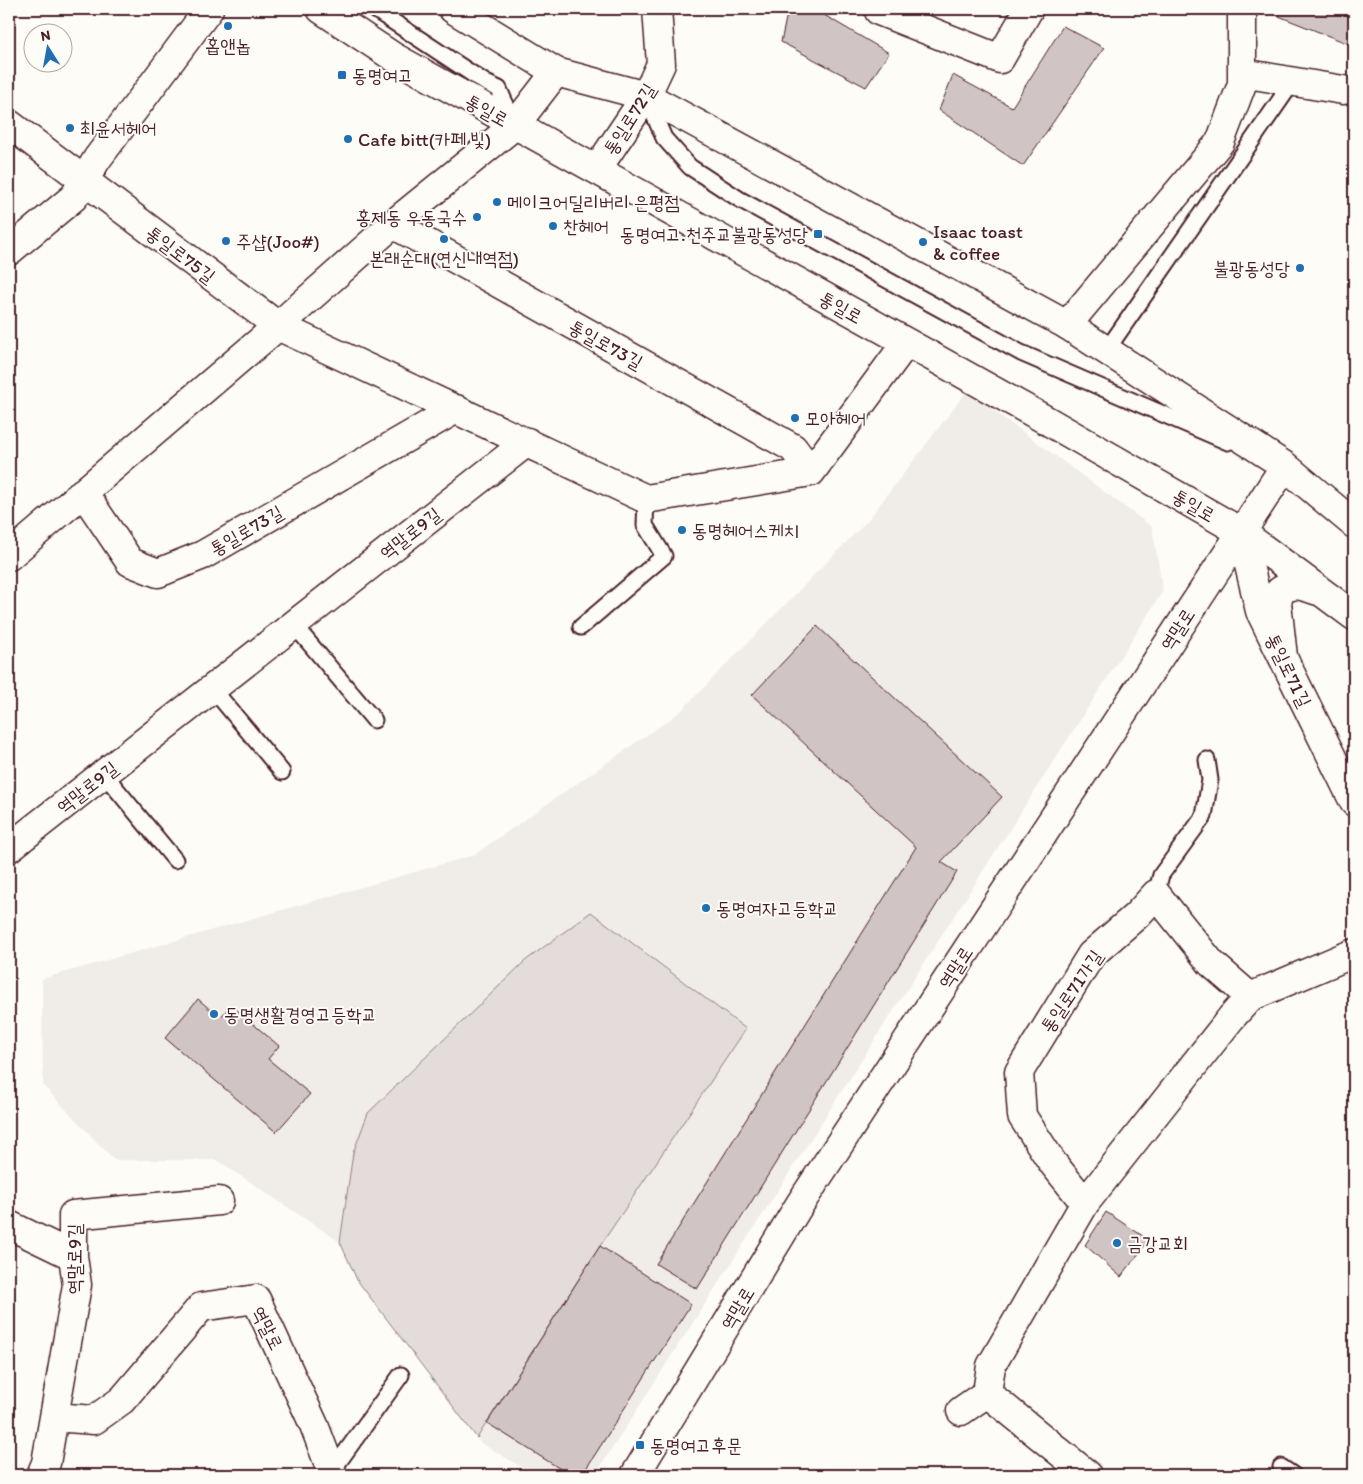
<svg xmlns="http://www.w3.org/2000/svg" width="1363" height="1484" font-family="Itim,'Poor Story',sans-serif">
<rect width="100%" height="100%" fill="#fdfcf7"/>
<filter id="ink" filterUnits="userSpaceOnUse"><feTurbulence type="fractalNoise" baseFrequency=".02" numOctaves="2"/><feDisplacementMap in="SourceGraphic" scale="10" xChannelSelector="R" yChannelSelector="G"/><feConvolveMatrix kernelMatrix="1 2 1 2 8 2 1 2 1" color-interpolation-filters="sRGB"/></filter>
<g filter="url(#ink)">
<path fill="#f0ece8" d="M 967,391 L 1152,527 L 1163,591 L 595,1475 L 535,1475 L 481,1443 L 357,1280 L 340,1242 L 217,1160 L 114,1160 L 43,1085 L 42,979 L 474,855 L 680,712 L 868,520 Z"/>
<path fill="#e3dcda" stroke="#967e82" d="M 591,912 L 746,1029 L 600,1246 L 477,1438 L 357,1280 L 340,1242 L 353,1153 L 368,1113 L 525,961 Z"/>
<path fill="#d0c5c4" stroke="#4a1f2b" d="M 788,9 L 825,9 L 824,15 L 889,53 L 866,87 L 781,42 Z
M 1268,9 L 1354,9 L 1354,46 L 1266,11 Z
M 1063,26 L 1104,48 L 1023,166 L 939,110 L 953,75 L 1012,107 Z
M 817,626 L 1002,797 L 941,862 L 957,872 L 697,1289 L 656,1264 L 916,847 L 752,695 Z
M 198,999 L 220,1018 L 231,1005 L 279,1046 L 268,1059 L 310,1094 L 276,1132 L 165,1038 Z
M 1106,1212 L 1149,1240 L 1121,1277 L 1085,1245 Z
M 600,1246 L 691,1304 L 582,1475 L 570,1475 L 487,1423 Z"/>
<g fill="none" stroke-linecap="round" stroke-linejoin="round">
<defs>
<path id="lane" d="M 374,9 L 486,83 L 499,89 L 513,121
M 647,99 L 664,138 L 690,167 L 739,199 L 1021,353 L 1228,442
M 1106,351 L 1294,80
M 294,625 L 374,720
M 581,627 L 664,556 L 645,525 L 646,499
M 212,688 L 282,772
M 104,774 L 175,860
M 1156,894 L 1161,875 L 1204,816 L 1210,780 L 1207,760
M 1281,1467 L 1293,1475
M 332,1471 L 401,1375"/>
<path id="street" d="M 880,9 L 879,11 L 1000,59 L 1029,9
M 1242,73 L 1343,90
M 9,124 L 278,326 L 646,499 L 811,472 L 906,343
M 597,169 L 646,96 L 661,64 L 657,9
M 393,224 L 793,448 L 811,472
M 9,251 L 74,197 L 97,159 L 209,9
M 1067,325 L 1220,142 L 1242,84 L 1242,9
M 83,492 L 130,562 L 158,573 L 203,555 L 456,409
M 1241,532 L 1260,611 L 1354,802
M 9,556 L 278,326 L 393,224 L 515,125 L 556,72
M 9,848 L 527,442
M 1085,1203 L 1052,1162 L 1022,1116 L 1019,1072 L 1091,955 L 1137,915 L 1156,894 L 1211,963 L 1250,997
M 9,1225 L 73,1256
M 987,1393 L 991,1366 L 1085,1203 L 1231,1018 L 1250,997 L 1354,953
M 961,1411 L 987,1393 L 1088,1475
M 54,1417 L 94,1420 L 122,1400 L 201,1307 L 256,1299 L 314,1425 L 333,1475
M 41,1475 L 46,1463 L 77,1285 L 73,1256 L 73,1215 L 219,1201"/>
<path id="secondary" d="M 635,1475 L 800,1204 L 1285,466"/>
<path id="primary" d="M 321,9 L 392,56 L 1046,420 L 1241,532 L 1354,616
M 453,9 L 556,72 L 646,96 L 1067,325 L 1285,466 L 1354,524
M 1283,657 L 1277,603 L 1280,591 C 1295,581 1305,587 1321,592"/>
</defs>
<use href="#lane" stroke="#4a1f2b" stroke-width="19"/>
<use href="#street" stroke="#4a1f2b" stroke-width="31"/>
<use href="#secondary" stroke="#4a1f2b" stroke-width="31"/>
<use href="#primary" stroke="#4a1f2b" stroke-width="31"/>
<use href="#lane" stroke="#fdfcf7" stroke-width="15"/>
<use href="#street" stroke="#fdfcf7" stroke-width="28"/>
<use href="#secondary" stroke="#fdfcf7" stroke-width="28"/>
<use href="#primary" stroke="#fdfcf7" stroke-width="28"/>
</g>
</g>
<g fill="#1f6fb2" stroke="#fdfcf7" stroke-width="2">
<circle cx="228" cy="26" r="5"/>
<rect x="337" y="70" width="10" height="10" rx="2.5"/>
<circle cx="70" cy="128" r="5"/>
<circle cx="348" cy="139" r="5"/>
<circle cx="497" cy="202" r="5"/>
<circle cx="477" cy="217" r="5"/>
<circle cx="553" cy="226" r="5"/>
<rect x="813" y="229" width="10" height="10" rx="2.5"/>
<circle cx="444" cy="239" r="5"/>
<circle cx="226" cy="241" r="5"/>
<circle cx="923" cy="242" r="5"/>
<circle cx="1300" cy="268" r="5"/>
<circle cx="795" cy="418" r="5"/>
<circle cx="682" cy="530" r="5"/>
<circle cx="706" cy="908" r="5"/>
<circle cx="214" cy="1014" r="5"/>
<circle cx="1117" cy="1243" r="5"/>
<rect x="635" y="1440" width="10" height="10" rx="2.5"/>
</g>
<g text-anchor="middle" stroke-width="4" stroke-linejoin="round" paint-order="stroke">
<g font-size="19" fill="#4a1f2b" stroke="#fdfcf7" text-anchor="start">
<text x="228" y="52" text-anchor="middle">홉앤놉</text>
<text x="352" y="82">동명여고</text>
<text x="80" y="135">최윤서헤어</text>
<text x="358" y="146">Cafe bitt(카페 빛)</text>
<text x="507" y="209">메이크어딜리버리 은평점</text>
<text x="467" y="224" text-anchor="end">홍제동 우동국수</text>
<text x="563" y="233">찬헤어</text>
<text x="933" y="238">Isaac toast<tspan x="933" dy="22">&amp; coffee</tspan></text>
<text x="808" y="241" text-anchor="end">동명여고.천주교불광동성당</text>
<text x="236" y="248">주샵(Joo#)</text>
<text x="444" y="265" text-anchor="middle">본래순대(연신내역점)</text>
<text x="1290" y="275" text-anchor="end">불광동성당</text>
<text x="805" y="425">모아헤어</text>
<text x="692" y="537">동명헤어스케치</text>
<text x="716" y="915">동명여자고등학교</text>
<text x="224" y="1021">동명생활경영고등학교</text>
<text x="1127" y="1250">금강교회</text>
<text x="650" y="1452">동명여고후문</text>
</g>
<g font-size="19" fill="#4a1f2b" stroke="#fdfcf7">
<text transform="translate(487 110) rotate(29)" y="7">통일로</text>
<text transform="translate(629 119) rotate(-58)" y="7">통일로72길</text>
<text transform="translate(181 254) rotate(37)" y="7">통일로75길</text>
<text transform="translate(841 307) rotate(29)" y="7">통일로</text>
<text transform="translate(606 344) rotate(29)" y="7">통일로73길</text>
<text transform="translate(1194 505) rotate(30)" y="7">통일로</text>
<text transform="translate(246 530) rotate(-30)" y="7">통일로73길</text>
<text transform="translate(410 533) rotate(-38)" y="7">역말로9길</text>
<text transform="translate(1177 629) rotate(-57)" y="7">역말로</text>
<text transform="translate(1289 670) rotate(64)" y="7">통일로71길</text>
<text transform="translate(87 787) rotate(-38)" y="7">역말로9길</text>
<text transform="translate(955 967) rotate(-57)" y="7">역말로</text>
<text transform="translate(1071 991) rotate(-56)" y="7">통일로71가길</text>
<text transform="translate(74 1259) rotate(-90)" y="7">역말로9길</text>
<text transform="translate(737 1308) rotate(-59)" y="7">역말로</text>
<text transform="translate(268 1328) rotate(63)" y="7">역말로</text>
</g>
</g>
<rect width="1363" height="1484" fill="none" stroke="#fdfcf7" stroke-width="30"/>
<rect x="15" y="15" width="1333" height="1454" fill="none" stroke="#4a1f2b" stroke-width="2" filter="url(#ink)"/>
<g transform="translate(48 48) rotate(349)"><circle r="24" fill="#fdfcf7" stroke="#b5a4a5"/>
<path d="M0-4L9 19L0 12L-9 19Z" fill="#1f6fb2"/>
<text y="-8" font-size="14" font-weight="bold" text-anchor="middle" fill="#4a1f2b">N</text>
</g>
</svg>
